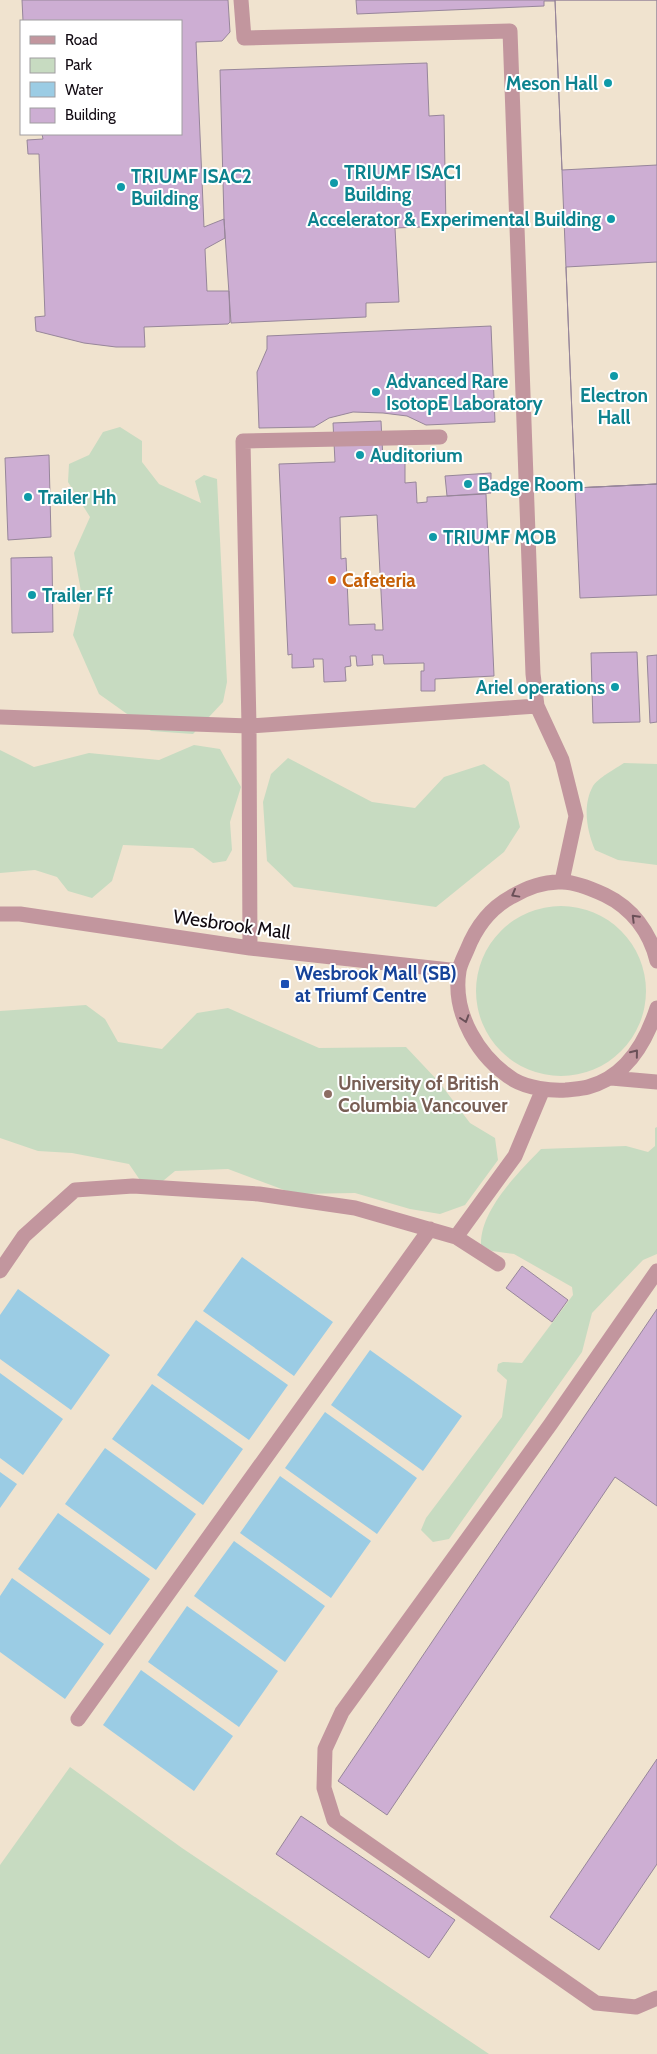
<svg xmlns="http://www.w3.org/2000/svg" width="657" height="2054" font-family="Cabin,sans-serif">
<rect width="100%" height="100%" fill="#fae7fe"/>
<path fill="#f0e3cf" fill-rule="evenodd" d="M 0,0 L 657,0 L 657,2054 L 0,2054 ZM 21,21 L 181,21 L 181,134 L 21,134 Z"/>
<path fill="#c7dbc1" d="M 120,427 L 142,441 L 142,462 L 159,484 L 201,503 L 195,481 L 204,475 L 217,479 L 227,682 L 223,702 L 193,734 L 151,731 L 99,694 L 73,635 L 82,597 L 74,553 L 90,517 L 68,482 L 69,464 L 89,455 L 103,432 Z
M 194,745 L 220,749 L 241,787 L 230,822 L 232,850 L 226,861 L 213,863 L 193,848 L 123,845 L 112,881 L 92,898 L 68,891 L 57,877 L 35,870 L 0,873 L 0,750 L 34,767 L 89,753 L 159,760 Z
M 288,758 L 372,802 L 415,808 L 444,777 L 484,764 L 509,782 L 520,827 L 504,852 L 436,907 L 294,887 L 267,861 L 263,802 L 271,774 Z
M 624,763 L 657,764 L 657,865 L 618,860 L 595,850 C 587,831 582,806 593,786 C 597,779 616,768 624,763 Z
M476 991a85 85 0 1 1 170 0a85 85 0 1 1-170 0Z
M 86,1005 L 105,1019 L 118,1042 L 162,1049 L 197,1013 L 228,1008 L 319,1048 L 406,1047 L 439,1082 L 470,1123 L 495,1138 L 498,1160 L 465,1205 L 440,1214 L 410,1209 L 355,1193 L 295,1194 L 228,1169 L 175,1171 L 158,1185 L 142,1183 L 129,1164 L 72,1153 L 38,1151 L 0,1138 L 0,1011 Z
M 657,1127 L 657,1254 L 643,1260 L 592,1313 L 582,1352 L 449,1539 L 433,1542 L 421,1530 L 426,1518 L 502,1417 L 507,1380 L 497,1371 L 498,1364 L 503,1362 L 522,1363 L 573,1295 L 572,1287 L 514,1254 L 492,1251 L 481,1245 C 480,1210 518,1173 541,1149 L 626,1146 L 648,1152 L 655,1146 L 655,1128 Z
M 70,1767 L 182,1848 L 489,2054 L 0,2054 L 0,1865 Z"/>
<path fill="#9bcce4" d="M 242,1257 L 333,1322 L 294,1376 L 203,1311 Z
M 18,1289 L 110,1355 L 71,1410 L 0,1359 L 0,1315 Z
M 196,1320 L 288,1385 L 249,1440 L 157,1375 Z
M 370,1350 L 462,1416 L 423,1471 L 331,1405 Z
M 0,1373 L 63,1419 L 23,1475 L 0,1458 Z
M 152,1384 L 243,1449 L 203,1505 L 112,1439 Z
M 325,1412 L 417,1478 L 377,1534 L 285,1468 Z
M 105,1448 L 196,1514 L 156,1570 L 65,1504 Z
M 0,1472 L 17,1484 L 0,1508 Z
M 280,1476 L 371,1541 L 331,1598 L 240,1533 Z
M 58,1513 L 150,1579 L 110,1635 L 18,1569 Z
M 234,1541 L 325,1606 L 285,1662 L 194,1596 Z
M 12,1578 L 104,1644 L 65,1699 L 0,1652 L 0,1596 Z
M 187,1606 L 278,1671 L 239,1727 L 148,1662 Z
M 141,1670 L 233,1736 L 194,1791 L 103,1725 Z"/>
<path fill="#cdaed3" stroke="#97869a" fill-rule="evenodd" d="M 22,0 L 228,0 L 230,32 L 222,41 L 196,42 L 204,227 L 224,219 L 225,238 L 205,249 L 207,291 L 229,291 L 230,322 L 228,324 L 144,327 L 145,347 L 116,347 L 84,343 L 36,331 L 35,317 L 45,316 L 39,154 L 28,154 L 27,140 L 43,139 L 42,134 L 181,134 L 181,21 L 23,21 Z
M 356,0 L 555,0 L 555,1 L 544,1 L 544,6 L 357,14 Z
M 555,0 L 657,0 L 657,484 L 575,488 Z
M 555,0 L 657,0 L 657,165 L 562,170 Z
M 427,63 L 429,116 L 444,115 L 446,226 L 395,228 L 399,302 L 366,303 L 366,317 L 231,323 L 224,219 L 220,70 Z
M 657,262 L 657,484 L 575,488 L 566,267 Z
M 491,326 L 495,422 L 426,425 L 407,416 L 383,413 L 353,412 L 329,418 L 314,427 L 259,428 L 257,372 L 267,349 L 267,336 Z
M 381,421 L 383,460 L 405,459 L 405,483 L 416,482 L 417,503 L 427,502 L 427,497 L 486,494 L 494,676 L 435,679 L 435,691 L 421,691 L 421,671 L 424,671 L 424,663 L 384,664 L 383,655 L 372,655 L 373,665 L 357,666 L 356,656 L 350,656 L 351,666 L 345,667 L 346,681 L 324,682 L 323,659 L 313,659 L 314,667 L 292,668 L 292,654 L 288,655 L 279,464 L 335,462 L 333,423 ZM 377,515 L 383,630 L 375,630 L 375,624 L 349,625 L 346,558 L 341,559 L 340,517 Z
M 49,455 L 51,537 L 8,540 L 5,458 Z
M 491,473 L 491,493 L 447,496 L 445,476 Z
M 657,484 L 657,595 L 580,598 L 575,488 Z
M 52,557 L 53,632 L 12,633 L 11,558 Z
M 637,652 L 640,722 L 593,723 L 591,653 Z
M 657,655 L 657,722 L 650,723 L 647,656 Z
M 522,1266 L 568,1300 L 552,1322 L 506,1288 Z
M 657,1309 L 657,1506 L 615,1477 L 387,1815 L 338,1781 Z
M 657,1759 L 657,1864 L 599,1950 L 550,1917 Z
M 301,1816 L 455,1920 L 429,1958 L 276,1854 Z"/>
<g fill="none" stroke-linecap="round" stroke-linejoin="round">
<path stroke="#c2969e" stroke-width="15" d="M 241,0 L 244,38 L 510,31 L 533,674 L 537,706
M 0,717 L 249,726 L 537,706 L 562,760 L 576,816 L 562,881
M 0,914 L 20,914 L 250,948 L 459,971
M 250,948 L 249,726 L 243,441 L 440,437
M 657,961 C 650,932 632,908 605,895 C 592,889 576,882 562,882 C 544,881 526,888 511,897 C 489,909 476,927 467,950 C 464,957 460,964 459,971 C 452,1014 479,1058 514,1080 C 528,1088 550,1091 566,1090 C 573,1089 581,1089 588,1087 C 626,1077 646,1042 657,1008
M 611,1078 L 657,1082
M 498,1264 L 456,1237 L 515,1156 L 543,1089
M 0,1271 L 24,1236 L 75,1190 L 133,1186 L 259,1194 L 355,1208 L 456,1237
M 657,1271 L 550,1425 L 342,1712 L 325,1749 L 324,1788 L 334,1820 L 596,2003 L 636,2007 L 657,1998
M 78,1719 L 430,1229"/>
</g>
<defs><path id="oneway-chevron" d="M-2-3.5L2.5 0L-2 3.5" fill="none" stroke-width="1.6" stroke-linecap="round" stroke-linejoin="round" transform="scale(1.25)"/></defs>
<g stroke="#6a5058">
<use href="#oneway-chevron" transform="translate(515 894) rotate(151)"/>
<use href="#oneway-chevron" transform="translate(635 918) rotate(-135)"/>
<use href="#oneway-chevron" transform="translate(465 1019) rotate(72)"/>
<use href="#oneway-chevron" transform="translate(635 1053) rotate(-51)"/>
</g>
<g fill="#0f9aa8" stroke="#fff" stroke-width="2">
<circle cx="608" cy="83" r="5"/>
<circle cx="334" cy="183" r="5"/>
<circle cx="121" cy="187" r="5"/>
<circle cx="611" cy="219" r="5"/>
<circle cx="614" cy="376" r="5"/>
<circle cx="376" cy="392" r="5"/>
<circle cx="360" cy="455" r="5"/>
<circle cx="468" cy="484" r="5"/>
<circle cx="28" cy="497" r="5"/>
<circle cx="433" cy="537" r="5"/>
<circle cx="32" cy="595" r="5"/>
<circle cx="615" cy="687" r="5"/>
</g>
<circle fill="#e8710a" stroke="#fff" stroke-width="2" cx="332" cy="580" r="5"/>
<rect fill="#1a4fb4" stroke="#fff" stroke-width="2" x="280" y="979" width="10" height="10" rx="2.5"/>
<circle fill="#8d6e63" stroke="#fff" stroke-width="2" cx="328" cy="1094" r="5"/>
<g text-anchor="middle" stroke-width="4" stroke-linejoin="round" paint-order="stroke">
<g font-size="19" font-weight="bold" fill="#0d838f" stroke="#fff" text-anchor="start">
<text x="598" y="90" text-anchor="end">Meson Hall</text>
<text x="344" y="179">TRIUMF ISAC1<tspan x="344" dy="22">Building</tspan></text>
<text x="131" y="183">TRIUMF ISAC2<tspan x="131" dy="22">Building</tspan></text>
<text x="601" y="226" text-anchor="end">Accelerator &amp; Experimental Building</text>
<text x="386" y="388">Advanced Rare<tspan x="386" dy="22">IsotopE Laboratory</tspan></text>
<text x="614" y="402" text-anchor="middle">Electron<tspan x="614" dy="22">Hall</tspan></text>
<text x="370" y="462">Auditorium</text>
<text x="478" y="491">Badge Room</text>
<text x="38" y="504">Trailer Hh</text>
<text x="443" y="544">TRIUMF MOB</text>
<text x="42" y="602">Trailer Ff</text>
<text x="605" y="694" text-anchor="end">Ariel operations</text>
</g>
<g font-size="19" font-weight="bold" fill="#c56008" stroke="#fff" text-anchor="start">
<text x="342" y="587">Cafeteria</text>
</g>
<g font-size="19" fill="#110a12" stroke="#fff">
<text transform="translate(232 924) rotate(8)" y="7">Wesbrook Mall</text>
</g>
<g font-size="19" font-weight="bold" fill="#164399" stroke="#fff" text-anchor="start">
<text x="295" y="980">Wesbrook Mall (SB)<tspan x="295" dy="22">at Triumf Centre</tspan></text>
</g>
<g font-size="19" font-weight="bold" fill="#785e54" stroke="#fff" text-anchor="start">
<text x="338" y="1090">University of British<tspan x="338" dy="22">Columbia Vancouver</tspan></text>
</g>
</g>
<rect x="20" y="20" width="162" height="115" fill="#ffffff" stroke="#a09da0"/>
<rect x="30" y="36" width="25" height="8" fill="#c2969e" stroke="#a09da0"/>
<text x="65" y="45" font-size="15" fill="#110a12">Road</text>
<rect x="30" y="58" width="25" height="15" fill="#c7dbc1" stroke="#a09da0"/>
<text x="65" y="70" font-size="15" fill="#110a12">Park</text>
<rect x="30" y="82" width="25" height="15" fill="#9bcce4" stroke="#a09da0"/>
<text x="65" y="95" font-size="15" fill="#110a12">Water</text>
<rect x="30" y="108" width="25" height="15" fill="#cdaed3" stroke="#a09da0"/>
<text x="65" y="120" font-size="15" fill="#110a12">Building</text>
</svg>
